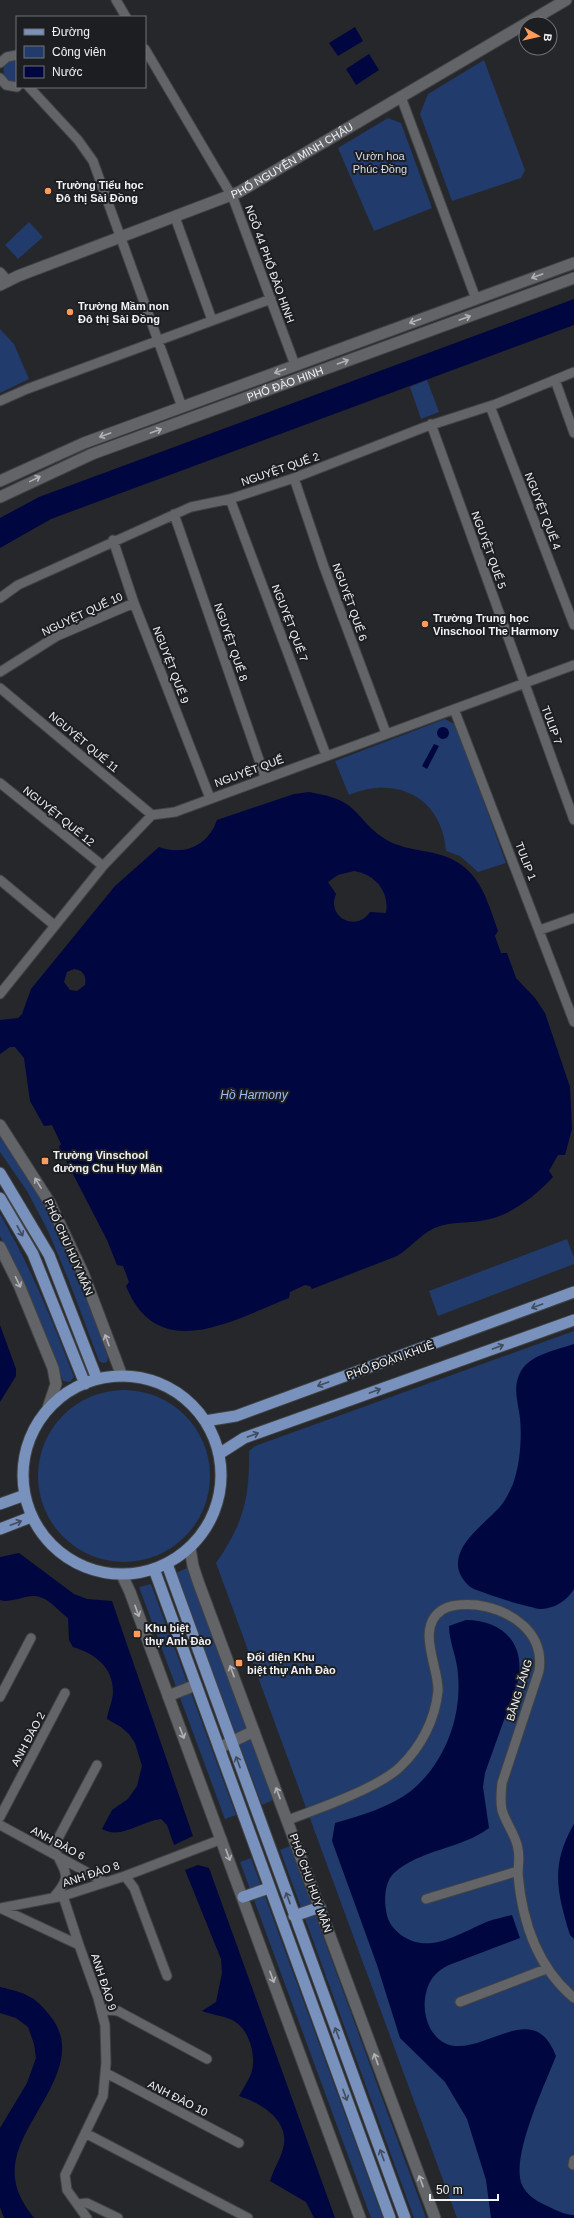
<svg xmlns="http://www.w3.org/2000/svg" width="574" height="2218" font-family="Arial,sans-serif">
<rect width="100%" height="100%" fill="#26272a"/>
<path fill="#203b6c" d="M 17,59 L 17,83 C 5,82 0,73 6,62 Z
M 484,60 L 525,170 L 521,178 L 452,201 L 420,114 L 428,94 Z
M 388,118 L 401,123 L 432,208 L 374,231 L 338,148 Z
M 29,222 L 43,237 L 18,259 L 5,245 Z
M 0,329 L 14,344 L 29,379 L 0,393 Z
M 427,380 L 439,412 L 421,419 L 410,387 Z
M 445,719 L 454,724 L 458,731 L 506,863 L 478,872 L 460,856 L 446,851 C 442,797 396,775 349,795 L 335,761 Z
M 0,1134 L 47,1205 L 79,1277 L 108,1357 L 107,1362 L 103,1363 L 99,1361 L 69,1281 L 48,1231 L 27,1191 L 0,1152 Z
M 0,1214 C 30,1265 53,1322 74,1377 L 70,1382 L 63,1381 L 45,1332 L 0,1236 Z
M 567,1239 L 574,1258 L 574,1264 L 438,1316 L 429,1291 Z
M 574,1331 L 574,2218 L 457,2218 L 216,1563 C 243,1524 250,1498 249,1451 L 255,1446 Z
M38 1476a86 86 0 1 1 172 0a86 86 0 1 1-172 0Z
M 187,1568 L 273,1800 L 262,1805 L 176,1573 Z
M 151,1584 L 236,1815 L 225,1819 L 139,1587 Z
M 290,1846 L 426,2218 L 414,2218 L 280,1850 Z
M 251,1858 L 383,2218 L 371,2218 L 240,1862 Z"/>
<path fill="#000640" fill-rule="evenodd" d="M 355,27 L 363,41 L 338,56 L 329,43 Z
M 369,54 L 379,70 L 356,85 L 346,69 Z
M 574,299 L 574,325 L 51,519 L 0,548 L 0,518 L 39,497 Z
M437 733a6 6 0 1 1 12 0a6 6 0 1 1-12 0Z
M 434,744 L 439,746 L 427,769 L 422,766 Z
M 309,792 C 325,795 342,798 354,810 C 363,819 371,830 382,837 C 396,847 413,849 429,852 C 476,861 484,890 498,931 L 495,936 L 501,953 L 507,953 L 516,978 L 535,998 L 545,1013 L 570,1087 L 572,1129 L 565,1155 L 558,1155 L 549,1171 L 553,1177 C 533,1198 509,1217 480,1221 C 467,1223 453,1222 440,1226 C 423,1231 412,1247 397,1256 L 312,1289 L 310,1286 L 305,1285 L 290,1292 L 289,1298 C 234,1319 158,1366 126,1286 L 129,1282 L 123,1266 L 117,1265 L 107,1240 L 59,1147 L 61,1144 L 52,1125 L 44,1126 L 30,1101 L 24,1058 L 15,1047 L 10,1047 L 0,1054 L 0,1020 L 18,1018 L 22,1014 L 31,989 L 115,886 L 159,847 C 184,856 208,846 217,820 L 294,794 ZM 354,871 C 375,874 390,892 386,913 L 370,912 C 356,933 326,917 336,894 L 328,882 L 338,875 ZM 74,969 C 83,970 87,976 85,985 L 77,991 L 70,990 L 64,982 L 67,972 Z
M 0,1325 L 16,1369 L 16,1376 L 0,1402 Z
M 574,1344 L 574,1589 C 567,1600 556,1608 542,1609 C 532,1609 482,1593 472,1588 C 464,1583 457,1572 458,1563 C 458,1542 486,1522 499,1508 C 505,1501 509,1493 513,1484 C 520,1465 522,1438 520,1418 C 518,1401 512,1387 521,1371 C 531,1354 557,1350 574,1344 Z
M 19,1553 L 74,1594 L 87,1599 L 112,1601 L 193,1836 L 174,1845 L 167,1825 L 161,1819 C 141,1821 121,1840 102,1829 L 112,1810 L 128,1799 L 137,1786 L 142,1766 L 135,1743 L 129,1734 L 121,1727 L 107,1719 C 108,1710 113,1701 113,1691 C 113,1667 94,1653 73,1647 L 69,1640 L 68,1618 C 58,1611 52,1601 40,1597 C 27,1593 13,1604 0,1600 L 0,1557 Z
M 466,1620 C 502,1620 526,1643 518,1681 L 485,1773 L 483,1787 L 489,1828 C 461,1849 421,1849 394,1873 C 385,1881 384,1899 386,1910 C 387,1920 392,1928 401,1935 C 430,1956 461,1932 489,1921 C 496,1919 504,1917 512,1915 L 520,1938 L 449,1965 C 438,1970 431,1977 427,1989 C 423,2003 424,2015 430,2028 C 454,2071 501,2023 532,2030 C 545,2033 551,2044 556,2056 C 545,2084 510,2158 522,2185 C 526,2194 536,2201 545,2205 C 554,2209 564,2215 574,2215 L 574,2218 L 491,2218 L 486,2180 L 467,2119 L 445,2082 L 400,2038 L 377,1965 L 332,1841 L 335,1823 C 360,1816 390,1807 411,1791 C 445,1763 462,1717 458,1674 C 457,1657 449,1642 449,1626 Z
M 574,1824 L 574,1939 L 570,1935 C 557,1892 550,1865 574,1824 Z
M 198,1865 L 209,1868 L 335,2218 L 314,2218 L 306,2202 L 270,2181 C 273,2170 280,2160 283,2149 C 291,2121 261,2103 239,2096 C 243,2089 248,2081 251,2074 C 257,2058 250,2030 234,2021 C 228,2017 210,2014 202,2011 L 216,2002 L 222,1973 L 221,1959 L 185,1870 Z
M 0,1987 C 26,1993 35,1996 51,2017 C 87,2063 25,2114 16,2159 C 11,2183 20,2200 34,2218 L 4,2218 L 0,2207 L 0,2128 L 27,2083 L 36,2058 L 34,2044 L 28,2027 L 16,2018 L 0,2013 Z"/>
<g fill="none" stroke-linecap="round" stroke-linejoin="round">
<defs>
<path id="minor" d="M 116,0 L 126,17
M 145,49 L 233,198 L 295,365
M 0,63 L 7,57 L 17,55
M 0,78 L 6,85 L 17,87
M 29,87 L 78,140 L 93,161 L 182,407
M 401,97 L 476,299
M 175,217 L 212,320
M 0,272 L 8,281
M 555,380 L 574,433
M 0,401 L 27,389 L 271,299
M 490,406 L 574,625
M 431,424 L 574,820
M 294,478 L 324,567 L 386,733
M 230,499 L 326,755
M 174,514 L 265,777
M 113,540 L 134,603 L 210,798
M 0,598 L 18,585 L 191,507 L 230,499 L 294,478 L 425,427 L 496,404 L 574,372
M 0,672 L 57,636 L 134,603
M 0,688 L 152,815
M 454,709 L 574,1022
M 0,783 L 103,866
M 0,880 L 54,925
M 540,930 L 574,918
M 0,994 L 103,866 L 152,815 L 175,812 L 574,665
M 0,1697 L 31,1638
M 0,1817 L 65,1693
M 288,1820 C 318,1809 378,1788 400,1767 C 421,1747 435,1720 438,1691 C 439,1667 415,1628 442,1610 C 451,1604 465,1604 477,1605 C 511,1610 545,1632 539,1671 L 502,1783 C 501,1792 500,1801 502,1810 C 506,1824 516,1835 518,1849 C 520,1858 518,1865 518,1874 C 522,1921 536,1966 574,1998
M 0,1825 L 105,1882
M 125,1876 L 134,1888 L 167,1976
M 63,1896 L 79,1945
M 53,1898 C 76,1872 62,1873 54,1846 L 97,1765
M 426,1899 L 518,1871
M 0,1908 L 79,1945 L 98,1998 L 105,2025 L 106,2063 L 103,2096 L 65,2175 L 67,2190 L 87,2218
M 1,1908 L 63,1896 L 125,1876 L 222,1839
M 460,2002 L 546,1969
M 101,2009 L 118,2011 L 207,2059
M 106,2073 L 239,2143
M 87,2134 L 248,2218
M 573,2165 L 574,2160
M 78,2204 L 87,2203 L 118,2218"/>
<g id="tertiary">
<path id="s1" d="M 0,285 L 18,276 L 239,192 L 566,0"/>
<path d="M 0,481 L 84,443 L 574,263"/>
<path id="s2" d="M 0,497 L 92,454 L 574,278"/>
</g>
<path id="secondary" d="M 0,1125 L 50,1203 L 83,1273 L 122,1376
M 0,1247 L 19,1285 L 53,1368 L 56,1384 L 48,1408
M 190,1548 L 193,1566 L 199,1584 L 435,2218
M 122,1575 L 130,1592 L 360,2218
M 168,1696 L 196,1685
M 219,1748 L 254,1731"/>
<path id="primary" d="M 0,1173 L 49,1255 L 97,1379
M 0,1198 L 33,1254 L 85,1384
M23 1475a99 99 0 1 1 198 0a99 99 0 1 1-198 0Z
M 205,1421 L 236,1416 L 574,1292
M 219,1454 L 244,1438 L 574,1320
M 0,1504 L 25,1495
M 0,1529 L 31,1517
M 167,1564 L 405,2218
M 154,1569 L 390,2218
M 243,1897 L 269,1888
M 294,1916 L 320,1907"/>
</defs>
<use href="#minor" stroke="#414244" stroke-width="11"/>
<use href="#tertiary" stroke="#414244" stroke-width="13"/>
<use href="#secondary" stroke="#414244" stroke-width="13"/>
<use href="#primary" stroke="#414244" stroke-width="13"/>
<use href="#minor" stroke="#626467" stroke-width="9"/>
<use href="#tertiary" stroke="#626467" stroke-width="11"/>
<use href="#secondary" stroke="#626467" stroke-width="11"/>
<use href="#primary" stroke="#7891bd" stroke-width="11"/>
</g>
<defs><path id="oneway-shaft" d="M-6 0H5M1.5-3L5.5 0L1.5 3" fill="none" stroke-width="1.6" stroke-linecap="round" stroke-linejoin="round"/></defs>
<g stroke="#b1b2b5">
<use href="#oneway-shaft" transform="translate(537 276) rotate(160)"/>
<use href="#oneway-shaft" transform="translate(465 318) rotate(-20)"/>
<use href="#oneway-shaft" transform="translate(415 321) rotate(160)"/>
<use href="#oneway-shaft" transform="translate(343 362) rotate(-20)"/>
<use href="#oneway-shaft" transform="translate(280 371) rotate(160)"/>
<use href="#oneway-shaft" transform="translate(156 431) rotate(-20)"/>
<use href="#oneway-shaft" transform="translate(105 435) rotate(160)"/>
<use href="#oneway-shaft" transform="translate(35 479) rotate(-26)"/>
<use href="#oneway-shaft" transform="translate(38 1183) rotate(-122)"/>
<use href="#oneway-shaft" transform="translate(18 1282) rotate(64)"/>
<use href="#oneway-shaft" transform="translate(107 1340) rotate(-110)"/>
<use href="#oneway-shaft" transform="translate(137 1611) rotate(70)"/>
<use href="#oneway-shaft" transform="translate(232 1671) rotate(-110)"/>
<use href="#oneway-shaft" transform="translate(182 1733) rotate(69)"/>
<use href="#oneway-shaft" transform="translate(278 1793) rotate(-111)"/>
<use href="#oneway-shaft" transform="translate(228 1855) rotate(70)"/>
<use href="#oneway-shaft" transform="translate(272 1977) rotate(70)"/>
<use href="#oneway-shaft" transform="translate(376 2059) rotate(-110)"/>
<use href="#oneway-shaft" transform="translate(421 2181) rotate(-110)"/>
</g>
<g stroke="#414c5f">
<use href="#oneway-shaft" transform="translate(20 1231) rotate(61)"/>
<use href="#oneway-shaft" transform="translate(537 1306) rotate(160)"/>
<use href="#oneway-shaft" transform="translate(498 1347) rotate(-20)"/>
<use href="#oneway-shaft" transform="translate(323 1384) rotate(160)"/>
<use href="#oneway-shaft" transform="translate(375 1391) rotate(-20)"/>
<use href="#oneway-shaft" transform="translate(253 1435) rotate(-20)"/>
<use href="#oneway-shaft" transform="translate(16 1523) rotate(-21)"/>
<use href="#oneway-shaft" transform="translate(238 1762) rotate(-110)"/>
<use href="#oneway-shaft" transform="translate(288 1898) rotate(-110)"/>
<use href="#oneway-shaft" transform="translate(337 2033) rotate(-110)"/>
<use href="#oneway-shaft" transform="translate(345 2095) rotate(70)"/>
<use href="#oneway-shaft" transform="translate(382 2155) rotate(-110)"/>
</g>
<g fill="#ff9b5b" stroke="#1c1e21" stroke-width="1.5">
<circle cx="48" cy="191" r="4"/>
<circle cx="70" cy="312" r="4"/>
<circle cx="425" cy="624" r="4"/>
<rect x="41" y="1157" width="8" height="8" rx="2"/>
<rect x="133" y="1630" width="8" height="8" rx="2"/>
<rect x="235" y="1659" width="8" height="8" rx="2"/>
</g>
<g text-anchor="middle" stroke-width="4" stroke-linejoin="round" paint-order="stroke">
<g font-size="11" fill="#d3def0" stroke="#1c1e21">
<text x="380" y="160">Vườn hoa<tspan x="380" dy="13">Phúc Đồng</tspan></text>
</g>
<g font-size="11" fill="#f1f2f4" stroke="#1c1e21">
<text dy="4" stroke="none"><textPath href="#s1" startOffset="318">PHỐ NGUYỄN MINH CHÂU</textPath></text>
<text transform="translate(270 264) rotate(70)" y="4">NGÕ 44 PHỐ ĐÀO HINH</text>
<text dy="4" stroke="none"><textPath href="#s2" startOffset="307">PHỐ ĐÀO HINH</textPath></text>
<text transform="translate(280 469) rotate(-19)" y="4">NGUYỆT QUẾ 2</text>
<text transform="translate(543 511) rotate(69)" y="4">NGUYỆT QUẾ 4</text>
<text transform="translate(489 550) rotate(70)" y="4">NGUYỆT QUẾ 5</text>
<text transform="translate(350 602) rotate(70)" y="4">NGUYỆT QUẾ 6</text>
<text transform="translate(82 614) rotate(-25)" y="4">NGUYỆT QUẾ 10</text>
<text transform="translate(290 623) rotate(69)" y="4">NGUYỆT QUẾ 7</text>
<text transform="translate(231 642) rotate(71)" y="4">NGUYỆT QUẾ 8</text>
<text transform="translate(171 665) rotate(69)" y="4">NGUYỆT QUẾ 9</text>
<text transform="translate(552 725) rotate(70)" y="4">TULIP 7</text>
<text transform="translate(84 742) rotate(40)" y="4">NGUYỆT QUẾ 11</text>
<text transform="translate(249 771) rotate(-20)" y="4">NGUYỆT QUẾ</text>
<text transform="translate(59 816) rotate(39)" y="4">NGUYỆT QUẾ 12</text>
<text transform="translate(526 861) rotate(69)" y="4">TULIP 1</text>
<text transform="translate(69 1247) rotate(66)" y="4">PHỐ CHU HUY MÂN</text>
<text transform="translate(390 1360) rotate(-20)" y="4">PHỐ ĐOÀN KHUÊ</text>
<text transform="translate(519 1690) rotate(-73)" y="4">BẰNG LĂNG</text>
<text transform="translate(28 1739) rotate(-62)" y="4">ANH ĐÀO 2</text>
<text transform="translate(58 1843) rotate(28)" y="4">ANH ĐÀO 6</text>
<text transform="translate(91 1874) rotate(-18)" y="4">ANH ĐÀO 8</text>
<text transform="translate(311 1883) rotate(70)" y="4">PHỐ CHU HUY MÂN</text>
<text transform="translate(104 1982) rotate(72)" y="4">ANH ĐÀO 9</text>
<text transform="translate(178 2098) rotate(27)" y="4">ANH ĐÀO 10</text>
</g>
<g font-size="11" font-weight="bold" fill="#f1f2f4" stroke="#1c1e21" text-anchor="start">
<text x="56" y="189">Trường Tiểu học<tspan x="56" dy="13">Đô thị Sài Đồng</tspan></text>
<text x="78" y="310">Trường Mầm non<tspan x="78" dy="13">Đô thị Sài Đồng</tspan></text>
<text x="433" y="622">Trường Trung học<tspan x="433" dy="13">Vinschool The Harmony</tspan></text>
<text x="53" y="1159">Trường Vinschool<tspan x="53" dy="13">đường Chu Huy Mân</tspan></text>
<text x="145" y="1632">Khu biệt<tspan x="145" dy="13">thự Anh Đào</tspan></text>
<text x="247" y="1661">Đối diện Khu<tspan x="247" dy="13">biệt thự Anh Đào</tspan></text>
</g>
<g font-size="12" font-style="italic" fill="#a1bff4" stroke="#1c1e21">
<text x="254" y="1099">Hồ Harmony</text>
</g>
</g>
<rect x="16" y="16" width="130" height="72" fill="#1c1e21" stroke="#717375"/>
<rect x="24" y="29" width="20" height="6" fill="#7891bd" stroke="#717375"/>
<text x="52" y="36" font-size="12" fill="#f1f2f4">Đường</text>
<rect x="24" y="46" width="20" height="12" fill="#203b6c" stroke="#717375"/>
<text x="52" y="56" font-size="12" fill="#f1f2f4">Công viên</text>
<rect x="24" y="66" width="20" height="12" fill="#000640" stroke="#717375"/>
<text x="52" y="76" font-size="12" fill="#f1f2f4">Nước</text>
<g transform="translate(538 36) rotate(98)"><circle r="19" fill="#1c1e21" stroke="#717375"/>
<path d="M0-3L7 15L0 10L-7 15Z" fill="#ff9b5b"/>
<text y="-6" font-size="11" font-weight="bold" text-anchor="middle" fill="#f1f2f4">B</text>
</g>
<path d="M430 2194v6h68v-6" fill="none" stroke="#f1f2f4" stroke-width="2"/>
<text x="436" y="2194" font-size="12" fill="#f1f2f4" stroke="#1c1e21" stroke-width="3" paint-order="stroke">50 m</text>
</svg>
